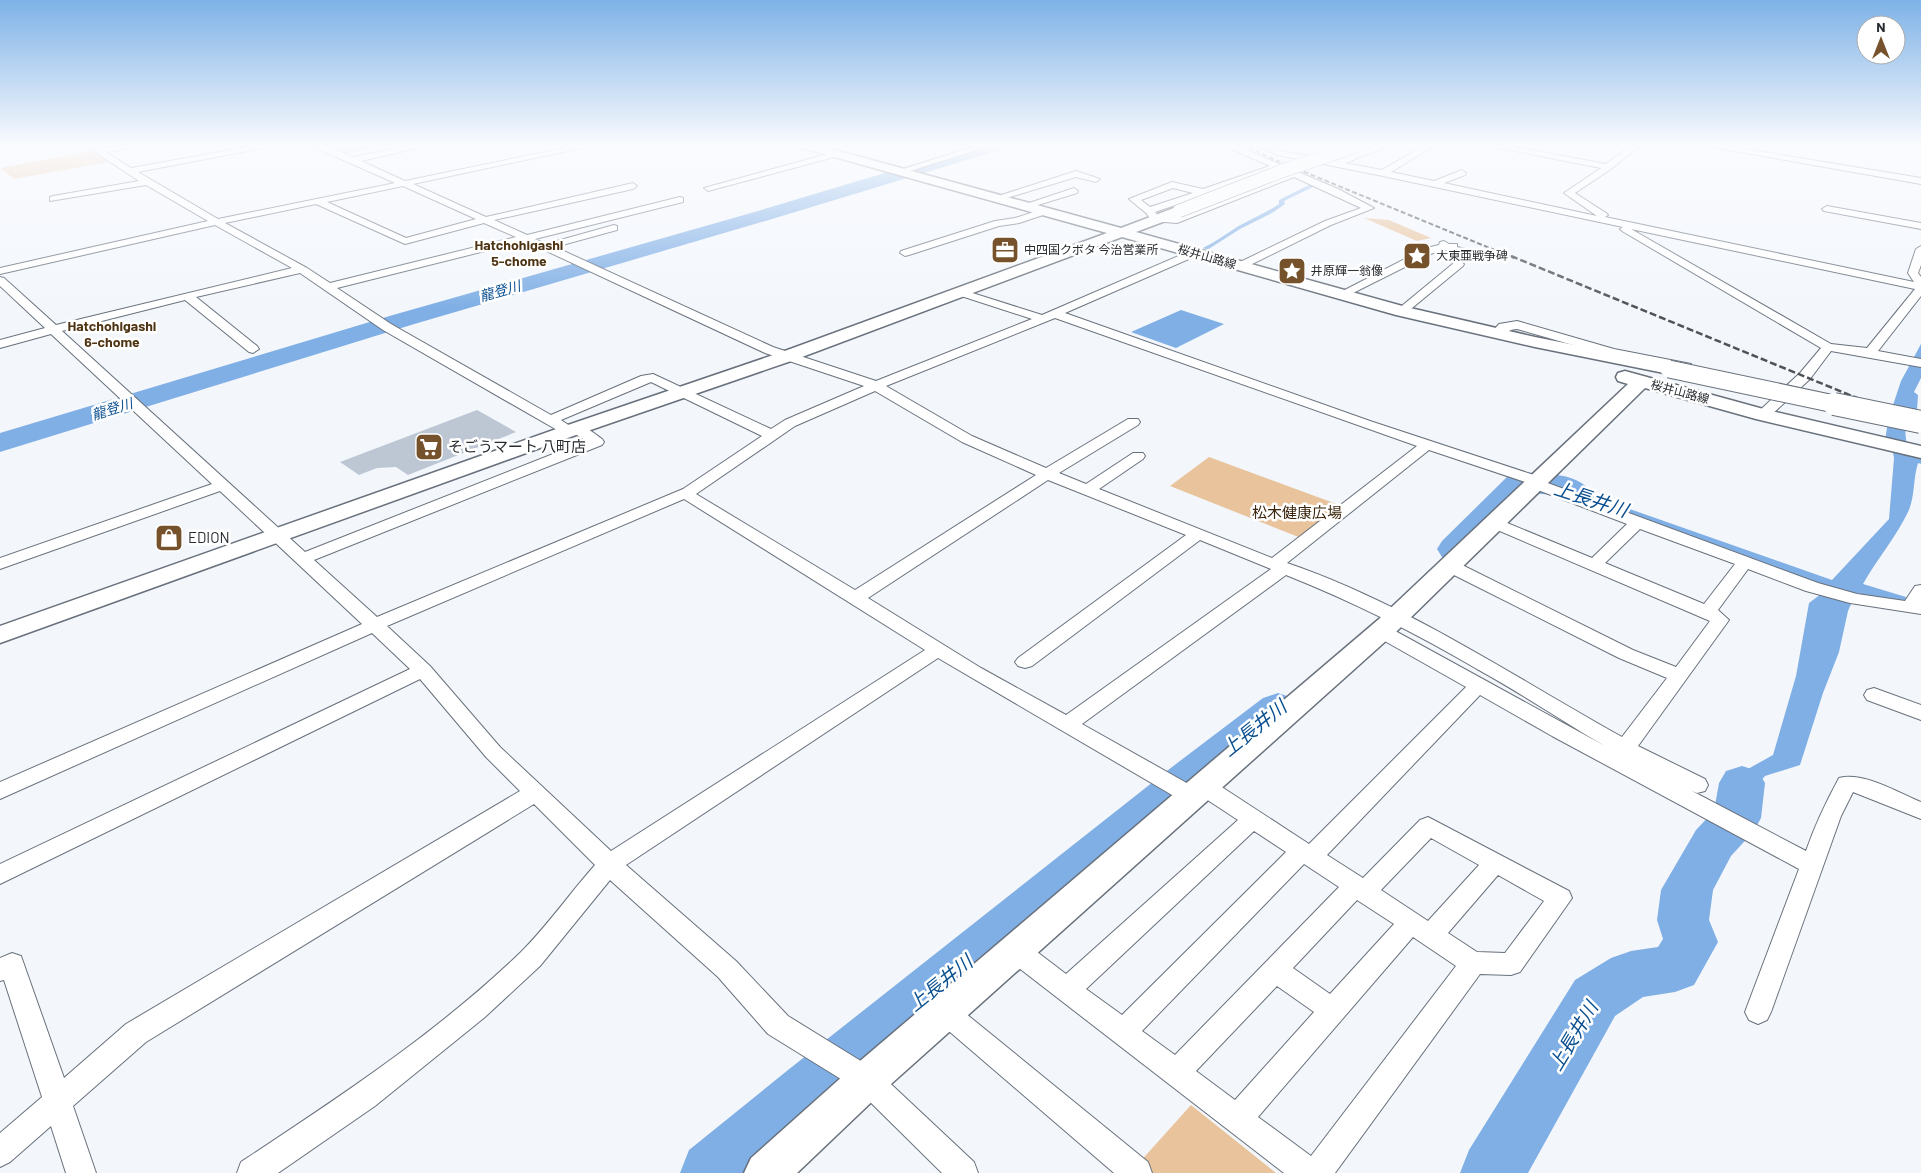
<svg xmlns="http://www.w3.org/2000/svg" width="1921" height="1173" font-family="Barlow,'Noto Sans JP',sans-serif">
<rect width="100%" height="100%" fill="#f3f7fc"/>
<path fill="#e8c39c" d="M 91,151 L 109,162 L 14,179 L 0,168 Z
M 1364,218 L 1389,220 L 1431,238 L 1417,241 Z
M 1209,457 L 1342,506 L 1301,538 L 1170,486 Z
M 1191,1105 L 1276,1173 L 1148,1173 L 1138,1164 Z"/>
<path fill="#80afe5" d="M 1311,184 L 1315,186 L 1284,201 L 1285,204 L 1272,213 L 1240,229 L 1207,250 L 1203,248 C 1215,242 1226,234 1237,227 C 1251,219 1266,213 1279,204 L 1279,200 Z
M 1181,310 L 1224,324 L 1176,348 L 1131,332 Z
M 1921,344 L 1921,378 L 1914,392 L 1918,395 L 1917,410 L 1905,425 C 1906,440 1905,453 1921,459 L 1921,464 L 1918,463 C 1913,479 1915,495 1909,510 C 1897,536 1877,559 1863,584 L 1906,597 L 1905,602 L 1856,593 L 1848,611 L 1839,652 L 1823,693 L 1800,765 L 1765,776 L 1744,800 L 1749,823 L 1721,812 L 1730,779 L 1773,755 L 1796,676 L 1809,603 L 1829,588 L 1551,487 L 1550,481 L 1832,580 L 1889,519 L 1894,458 L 1893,453 L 1885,442 L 1888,420 L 1901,381 Z"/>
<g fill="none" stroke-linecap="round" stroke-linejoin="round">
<path fill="#80afe5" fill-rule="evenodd" d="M 342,144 L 373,144 L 371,148 L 344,154 L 338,153 L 335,149 L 338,145 Z
M 981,144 L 1008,144 L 1006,148 L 772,219 L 411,325 L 0,452 L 0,433 L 393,315 L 758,211 Z
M 1521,472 C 1542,474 1577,472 1590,491 L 1585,498 L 1573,501 L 1554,495 L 1529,493 L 1468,557 L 1455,560 L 1442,557 L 1437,549 L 1442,541 L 1509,475 Z
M 1278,693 L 1293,698 L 1300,708 L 1293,718 L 1204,791 L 830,1110 L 760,1173 L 680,1173 L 689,1150 L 788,1070 L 1172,767 L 1263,698 Z
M 1742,766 L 1758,771 L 1765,783 L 1761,818 L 1754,831 L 1731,856 L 1713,890 L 1709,920 L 1718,942 L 1694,985 L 1675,992 L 1643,997 L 1615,1016 L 1528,1173 L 1460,1173 L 1469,1150 L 1575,980 L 1611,958 L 1631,951 L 1658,947 L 1663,939 L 1657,920 L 1661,890 L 1696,830 L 1714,811 L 1719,783 L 1726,771 Z"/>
</g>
<path fill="#bdc7d4" d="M 477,410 L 516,432 L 408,475 L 396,467 L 377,468 L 359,475 L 340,462 Z"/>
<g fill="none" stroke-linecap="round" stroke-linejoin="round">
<defs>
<path id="street" d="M 83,144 C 90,144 96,148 102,148 C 119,148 136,144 154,144 L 106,152 L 131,168 L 264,144 L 283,144 L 138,172 L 218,219 L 395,183 L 307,144 L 321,144 L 353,157 L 418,144 L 435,144 L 361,161 L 405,181 L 583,144 L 600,144 L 413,184 L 486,217 L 633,183 L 637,186 L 633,189 L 494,220 L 527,235 L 680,197 L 683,198 L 683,202 L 535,239 L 546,244 L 614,225 L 617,226 L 617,230 L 555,247 L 773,347 L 876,381 L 1032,319 L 955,294 L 953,292 L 955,290 L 963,290 L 1042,315 L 1190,251 L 1198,251 L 1199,253 L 1198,255 L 1065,313 L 1370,421 L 1543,478 L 1545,482 L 1818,583 L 1857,594 L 1905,601 L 1915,586 L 1921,585 L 1921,614 L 1850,603 L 1806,591 L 1748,569 L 1718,610 L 1729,620 L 1638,746 L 1705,779 L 1708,785 L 1705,791 L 1697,793 L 1692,791 L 1806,851 C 1815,825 1826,802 1839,778 C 1863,771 1899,793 1921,802 L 1921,819 L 1853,792 L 1841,816 L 1771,1012 L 1767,1020 L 1758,1024 L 1749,1020 L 1745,1012 L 1799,869 L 1552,736 L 1480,695 L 1327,855 L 1363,878 L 1420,820 L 1428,817 L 1569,891 L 1572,898 L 1520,972 L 1511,975 L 1480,974 L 1335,1173 L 1284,1173 L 1006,958 L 1002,950 L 1006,942 L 1015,939 L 1024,942 L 1066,974 L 1238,820 L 1203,797 L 1200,802 L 1192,804 L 1184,802 L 938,658 L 626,865 L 736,961 L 788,1016 L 877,1071 L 974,1162 L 978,1173 L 942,1173 L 857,1089 L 768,1034 L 718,977 L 610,880 L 540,966 L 485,1017 L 375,1106 L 278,1173 L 237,1173 L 241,1162 C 338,1098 437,1033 521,952 C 548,925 570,893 595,865 L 534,804 L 146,1042 L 73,1106 L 96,1173 L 66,1173 L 51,1126 L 10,1162 L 0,1167 L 0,1133 L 42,1097 L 4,980 L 0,981 L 0,958 L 12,953 L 21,956 L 64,1078 L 126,1024 L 520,791 L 486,757 L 420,679 L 0,884 L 0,864 L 410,669 L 372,633 L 0,799 L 0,782 L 362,624 L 220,491 L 0,569 L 0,558 L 212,484 L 51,334 L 0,348 L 0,340 L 45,328 L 0,286 L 0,277 L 4,278 L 56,325 L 292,268 L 215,225 L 0,274 L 0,268 L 208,221 L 146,185 L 50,201 L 50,197 L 53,196 L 139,181 ZM 403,186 L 476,219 L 406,238 L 327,202 ZM 316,204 L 405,244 L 484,223 L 516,237 L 330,283 L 307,268 L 225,223 ZM 525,241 L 765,353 L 864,386 L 785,420 L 771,429 L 653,374 L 641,376 L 551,415 L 391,324 L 337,288 ZM 300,273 L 383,330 L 564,434 L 569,435 L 574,433 L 586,441 L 305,552 L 62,331 L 185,300 L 249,352 L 253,353 L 259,349 L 257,346 L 196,297 ZM 1055,318 L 1417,446 L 1272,558 L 1099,489 L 1143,459 L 1145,456 L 1143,453 L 1133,453 L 1086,484 L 1059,473 L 1138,425 L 1140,422 L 1138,419 L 1128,419 L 1046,468 L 972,436 L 886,386 ZM 651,382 L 762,436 L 683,489 L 377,617 L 314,560 L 602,445 L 604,442 L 602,439 C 593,433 581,421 570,426 L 561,420 ZM 875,391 L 962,442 L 1036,475 L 855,590 L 696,494 L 795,426 ZM 1429,450 L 1528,483 L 1530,487 L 1627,524 L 1592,558 L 1500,520 L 1488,520 L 1486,523 L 1488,526 L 1710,621 L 1676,667 L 1633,650 L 1456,562 L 1444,562 L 1441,566 L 1444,570 L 1619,658 L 1667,678 L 1622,737 C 1514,677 1405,603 1287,563 ZM 1048,480 L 1186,535 L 1018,658 L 1015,662 L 1018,666 L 1025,668 L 1032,666 L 1200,540 L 1271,569 L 1066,715 L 981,668 L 868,598 ZM 684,499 L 925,650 L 611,851 L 500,747 L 430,666 L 387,626 ZM 1640,529 L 1735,564 L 1704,604 L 1605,563 ZM 1286,575 C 1351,601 1416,633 1477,669 C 1521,693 1562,721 1605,746 L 1388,627 L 1381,625 L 1374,627 L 1372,631 L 1374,635 L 1466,687 L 1309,844 L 1211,780 L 1203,778 L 1195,780 L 1192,786 L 1082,724 ZM 1254,831 L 1286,852 L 1122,1015 L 1086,989 ZM 1431,838 L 1479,865 L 1428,921 L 1381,890 ZM 1304,864 L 1339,887 L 1175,1055 L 1142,1031 ZM 1498,875 L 1544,901 L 1505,953 L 1477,952 L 1448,933 ZM 1357,900 L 1394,924 L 1330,994 L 1293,968 ZM 1413,937 L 1456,966 L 1311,1156 L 1258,1117 ZM 1277,986 L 1314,1012 L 1235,1100 L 1196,1071 Z
M 982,144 L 995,144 L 904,173 L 897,171 Z
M 1220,144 L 1232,144 L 1338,189 L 1374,208 L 1331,225 L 1244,268 L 1236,268 L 1235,266 L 1236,264 L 1325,221 L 1361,208 L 1294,177 L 1177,223 L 1152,221 L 1146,213 L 1129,199 L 1172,182 L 1203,189 L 1270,166 ZM 1277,170 L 1287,174 L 1173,218 L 1158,216 L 1155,212 ZM 1173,188 L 1193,193 L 1150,207 L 1141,200 Z
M 1253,144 L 1264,144 L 1280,151 L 1335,161 L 1381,144 L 1393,144 L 1345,163 L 1382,170 L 1427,144 L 1437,144 L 1391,172 L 1434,181 L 1462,170 L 1466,173 L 1465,175 L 1444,183 L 1597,216 L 1564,193 L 1601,168 L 1479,144 L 1498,144 L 1606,164 L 1633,144 L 1642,144 L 1611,169 L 1575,193 L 1606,213 L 1608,215 L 1605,217 L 1914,282 L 1908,273 L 1916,249 L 1921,246 L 1921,265 L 1918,273 L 1921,277 L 1921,296 L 1878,351 L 1921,359 L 1921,367 L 1831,351 L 1810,379 L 1768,418 L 1758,418 L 1756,415 L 1758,412 L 1800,373 L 1821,348 L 1622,231 L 1620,229 L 1623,227 L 1383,176 L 1278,155 ZM 1631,229 L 1915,289 L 1867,348 L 1831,344 Z
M 1695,144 L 1715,144 L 1921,178 L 1921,184 Z
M 1901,144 L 1921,145 L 1921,149 L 1902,146 Z
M 835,152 L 839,154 L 838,156 L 708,191 L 704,188 Z
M 1076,171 L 1100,179 L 1096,182 L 1076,177 L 1000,200 L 994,200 L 992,198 Z
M 1074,188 L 1078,191 L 1077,193 L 1025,209 L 1020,206 Z
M 1827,206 L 1921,223 L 1921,229 L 1824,211 L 1822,209 Z
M 1046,208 L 1049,209 L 1049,213 L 1019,223 L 999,226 L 909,255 L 905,256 L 900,253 L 901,251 L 995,221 L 1015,218 Z
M 1444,241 L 1449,244 L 1457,244 L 1457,247 L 1482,253 L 1483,255 L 1478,258 L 1446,250 L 1433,253 L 1347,296 L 1339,296 L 1337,294 L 1426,248 L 1439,245 L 1440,242 Z
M 1459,261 L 1464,264 L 1463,266 L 1406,313 L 1398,313 L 1396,311 L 1398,309 L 1455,262 Z
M 1517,321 L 1614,349 L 1691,364 L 1692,367 L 1686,371 L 1608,355 L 1517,329 C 1505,330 1505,335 1497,337 L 1491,333 L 1499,324 Z
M 1874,688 L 1921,705 L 1921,720 L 1867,700 L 1864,695 L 1867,690 Z
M 945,1000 L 954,1004 L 1148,1162 L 1152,1173 L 1114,1173 L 936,1020 L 932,1012 L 936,1004 Z"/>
<path id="secondary" d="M 793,144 L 813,144 L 1121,228 L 1174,208 L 1184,208 L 1186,211 L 1184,214 L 1136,232 L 1406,307 L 1535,337 L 1669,364 L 1675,365 L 1678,369 L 1675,373 L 1669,374 L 1535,347 L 1396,315 L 1122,237 L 794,360 L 576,435 L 0,643 L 0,626 L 562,427 L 782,352 L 1107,233 L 795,146 Z
M 1625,371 L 1767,410 L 1921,446 L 1921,458 L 1756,419 L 1645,388 L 1397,631 L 881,1093 L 797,1173 L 744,1173 L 751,1158 L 853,1067 L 1379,619 L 1628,384 L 1618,381 L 1616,377 L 1618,373 Z"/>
</defs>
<use href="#street" stroke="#68717c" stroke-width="2"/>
<use href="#secondary" stroke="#68717c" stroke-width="3"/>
<use href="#street" fill="#fff" fill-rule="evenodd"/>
<use href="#secondary" fill="#fff" fill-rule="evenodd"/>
<path stroke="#4f5357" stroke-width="2" stroke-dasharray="5 2.5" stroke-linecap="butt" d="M 1249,147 L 1268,157 L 1514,258"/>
<path stroke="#4f5357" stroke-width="2.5" stroke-dasharray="7 3" stroke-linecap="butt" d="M 1511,256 L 1874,405"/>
<path stroke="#4f5357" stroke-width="3" stroke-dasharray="9 4.5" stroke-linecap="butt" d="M 1871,404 L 1921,424"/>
<defs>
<path id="secondary-bridge-far2" d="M 1179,211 L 1282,171 L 1362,144"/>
<path id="secondary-bridge-far1" d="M 1669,369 L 1839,405"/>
<path id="secondary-bridge" d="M 1834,404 L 1921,422"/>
</defs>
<use href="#secondary-bridge-far2" stroke="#68717c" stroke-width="14" stroke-linecap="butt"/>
<use href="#secondary-bridge-far1" stroke="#68717c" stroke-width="19" stroke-linecap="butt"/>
<use href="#secondary-bridge" stroke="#68717c" stroke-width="24" stroke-linecap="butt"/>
<use href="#secondary-bridge-far2" stroke="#fff" stroke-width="13"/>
<use href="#secondary-bridge-far1" stroke="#fff" stroke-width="17"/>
<use href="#secondary-bridge" stroke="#fff" stroke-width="22"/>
</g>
<linearGradient id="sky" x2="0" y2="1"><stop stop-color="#7eb2e7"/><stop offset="0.47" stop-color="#fafbfe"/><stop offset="1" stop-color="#fafbfe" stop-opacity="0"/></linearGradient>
<rect width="1921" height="308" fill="url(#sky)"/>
<defs>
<symbol id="office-square" viewBox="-11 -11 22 22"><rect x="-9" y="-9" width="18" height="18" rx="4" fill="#75522b" stroke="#fff"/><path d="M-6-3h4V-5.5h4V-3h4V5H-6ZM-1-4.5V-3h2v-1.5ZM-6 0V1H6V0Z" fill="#fff"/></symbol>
<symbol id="sight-square" viewBox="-11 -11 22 22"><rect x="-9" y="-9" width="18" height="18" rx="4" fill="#75522b" stroke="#fff"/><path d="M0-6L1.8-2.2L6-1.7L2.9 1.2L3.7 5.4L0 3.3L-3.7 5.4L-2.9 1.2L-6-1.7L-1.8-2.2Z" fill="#fff"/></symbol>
<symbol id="supermarket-square" viewBox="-11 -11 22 22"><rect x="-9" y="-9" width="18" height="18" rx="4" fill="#75522b" stroke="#fff"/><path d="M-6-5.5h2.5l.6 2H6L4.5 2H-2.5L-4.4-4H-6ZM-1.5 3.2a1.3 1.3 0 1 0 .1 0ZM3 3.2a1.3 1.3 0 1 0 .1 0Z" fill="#fff"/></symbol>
<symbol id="shop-square" viewBox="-11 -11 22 22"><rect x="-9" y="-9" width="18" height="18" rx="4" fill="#75522b" stroke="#fff"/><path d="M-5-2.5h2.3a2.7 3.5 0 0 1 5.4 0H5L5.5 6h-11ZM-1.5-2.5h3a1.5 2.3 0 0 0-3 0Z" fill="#fff"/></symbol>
</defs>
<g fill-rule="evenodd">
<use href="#office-square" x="989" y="234" width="32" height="32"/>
<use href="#sight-square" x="1401" y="240" width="32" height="32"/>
<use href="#sight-square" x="1276" y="255" width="32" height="32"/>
<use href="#supermarket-square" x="413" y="431" width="32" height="32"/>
<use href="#shop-square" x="153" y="522" width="32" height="32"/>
</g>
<g text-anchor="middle" stroke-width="5" stroke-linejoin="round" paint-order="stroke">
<g font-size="12" fill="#272b2f" stroke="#fff" text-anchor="start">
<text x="1024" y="254">中四国クボタ 今治営業所</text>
<text x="1436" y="260">大東亜戦争碑</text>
<text x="1311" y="275">井原輝一翁像</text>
</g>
<g font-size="12" fill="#272b2f" stroke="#fff">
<text transform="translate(1207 257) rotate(16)" y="4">桜井山路線</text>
<text transform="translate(1680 392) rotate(15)" y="4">桜井山路線</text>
</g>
<g font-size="14" font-weight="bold" fill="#4f3414" stroke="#fff">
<text x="519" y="250">Hatchohigashi<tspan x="519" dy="16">5-chome</tspan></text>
<text x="112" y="331">Hatchohigashi<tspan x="112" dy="16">6-chome</tspan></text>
</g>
<g font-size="14" font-style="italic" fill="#0a4f90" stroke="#fff">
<text transform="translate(500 291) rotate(-16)" y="5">龍登川</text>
<text transform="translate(112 409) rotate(-17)" y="5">龍登川</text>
</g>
<g font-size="15" fill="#272b2f" stroke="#fff" text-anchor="start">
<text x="448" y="452">そごうマート 八町店</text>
<text x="188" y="543">EDION</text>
</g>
<g font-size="15" fill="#3b260d" stroke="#fff">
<text x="1297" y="518">松木健康広場</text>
</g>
<g font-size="19" font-style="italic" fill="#0a4f90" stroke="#fff">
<text transform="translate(1591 499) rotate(18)" y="7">上長井川</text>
<text transform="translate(1254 728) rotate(-39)" y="7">上長井川</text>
<text transform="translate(940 983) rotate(-39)" y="7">上長井川</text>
<text transform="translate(1573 1036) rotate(-59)" y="7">上長井川</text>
</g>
</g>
<g transform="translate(1881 40)"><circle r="24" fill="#ffffff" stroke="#a9aaac"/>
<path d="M0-4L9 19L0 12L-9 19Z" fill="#75522b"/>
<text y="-8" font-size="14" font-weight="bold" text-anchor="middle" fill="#272b2f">N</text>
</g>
</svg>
